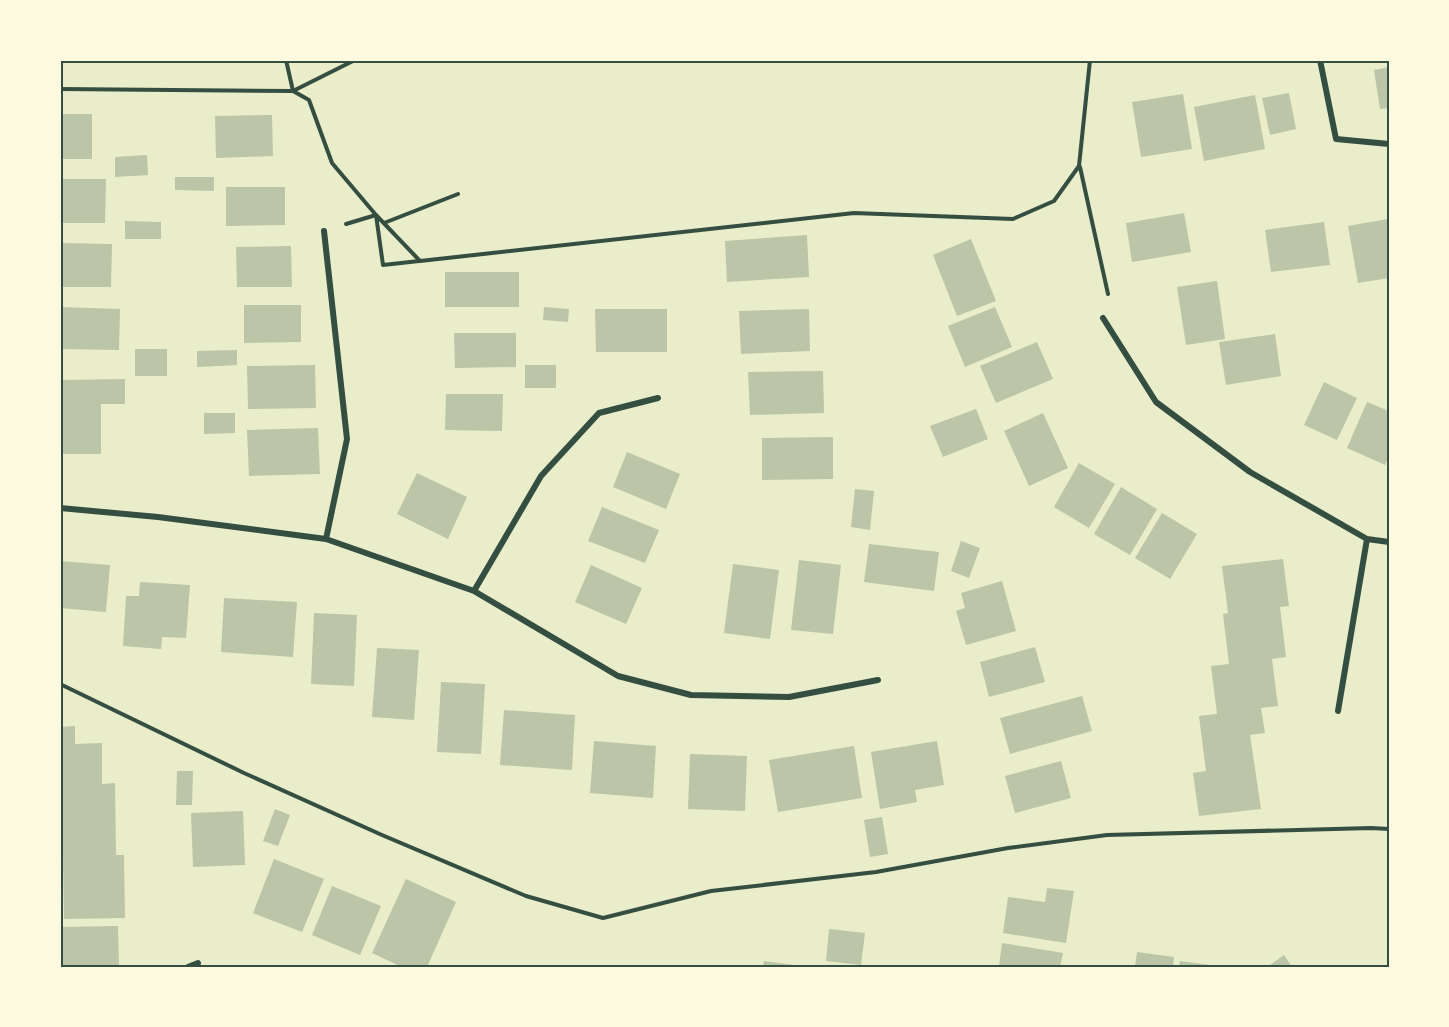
<svg xmlns="http://www.w3.org/2000/svg" width="1449" height="1027" font-family="'Libre Baskerville',serif">
<rect width="100%" height="100%" fill="#e9edc9"/>
<path fill="#bcc5a7" d="M 1389,67 L 1389,108 L 1380,109 L 1374,70 Z
M 1289,93 L 1296,129 L 1270,135 L 1262,98 Z
M 1183,94 L 1192,149 L 1141,157 L 1132,102 Z
M 1255,95 L 1265,149 L 1204,161 L 1194,107 Z
M 60,114 L 92,114 L 92,159 L 60,159 Z
M 272,115 L 273,156 L 216,158 L 215,116 Z
M 147,155 L 148,175 L 115,177 L 115,157 Z
M 175,177 L 214,177 L 214,191 L 175,190 Z
M 60,179 L 106,179 L 105,223 L 60,223 Z
M 226,187 L 285,187 L 285,225 L 226,226 Z
M 1184,213 L 1191,252 L 1132,262 L 1126,223 Z
M 1388,219 L 1389,278 L 1358,283 L 1348,226 Z
M 125,221 L 161,222 L 161,239 L 125,239 Z
M 1324,222 L 1330,265 L 1271,272 L 1265,230 Z
M 807,235 L 809,277 L 727,282 L 725,241 Z
M 971,239 L 996,301 L 957,316 L 933,255 Z
M 60,243 L 112,244 L 111,287 L 60,287 Z
M 291,246 L 292,287 L 237,287 L 236,247 Z
M 445,272 L 519,272 L 519,307 L 445,307 Z
M 1217,281 L 1225,339 L 1186,345 L 1177,287 Z
M 244,305 L 301,305 L 301,342 L 244,343 Z
M 60,307 L 120,309 L 119,350 L 60,349 Z
M 544,307 L 569,309 L 568,322 L 543,320 Z
M 995,307 L 1012,347 L 965,367 L 948,326 Z
M 595,309 L 667,309 L 667,352 L 596,352 Z
M 809,309 L 810,351 L 741,354 L 739,311 Z
M 454,333 L 516,333 L 516,367 L 455,368 Z
M 1275,334 L 1281,376 L 1226,385 L 1219,342 Z
M 1037,342 L 1053,379 L 996,403 L 980,366 Z
M 135,349 L 167,349 L 167,376 L 135,376 Z
M 237,350 L 237,365 L 197,367 L 197,351 Z
M 315,365 L 316,408 L 248,409 L 247,366 Z
M 525,365 L 556,365 L 556,388 L 525,388 Z
M 823,371 L 824,413 L 750,415 L 748,372 Z
M 125,379 L 125,404 L 101,404 L 101,454 L 60,454 L 60,380 Z
M 1324,382 L 1357,398 L 1337,440 L 1304,425 Z
M 446,394 L 503,394 L 502,431 L 445,430 Z
M 1367,402 L 1389,411 L 1389,456 L 1385,465 L 1347,448 Z
M 976,409 L 988,439 L 943,457 L 930,426 Z
M 204,413 L 235,413 L 235,433 L 204,434 Z
M 1043,413 L 1068,468 L 1029,486 L 1004,431 Z
M 318,428 L 320,474 L 249,476 L 247,430 Z
M 833,437 L 833,479 L 762,480 L 762,438 Z
M 627,452 L 680,474 L 666,509 L 613,487 Z
M 1079,463 L 1115,484 L 1089,528 L 1054,507 Z
M 417,473 L 467,497 L 448,539 L 397,514 Z
M 1121,487 L 1157,509 L 1130,555 L 1094,534 Z
M 855,489 L 874,491 L 870,530 L 851,527 Z
M 602,507 L 659,530 L 645,563 L 588,541 Z
M 1162,513 L 1197,534 L 1170,579 L 1135,558 Z
M 961,541 L 980,548 L 969,578 L 951,571 Z
M 869,544 L 939,552 L 934,591 L 864,582 Z
M 1283,559 L 1289,606 L 1280,607 L 1286,657 L 1272,659 L 1278,706 L 1261,708 L 1265,733 L 1250,735 L 1261,809 L 1199,816 L 1193,773 L 1206,771 L 1199,716 L 1217,714 L 1211,666 L 1229,664 L 1223,614 L 1228,613 L 1222,566 Z
M 799,560 L 841,565 L 833,634 L 791,630 Z
M 60,561 L 110,565 L 106,612 L 60,608 Z
M 733,564 L 779,570 L 770,639 L 724,633 Z
M 591,565 L 642,588 L 626,624 L 575,602 Z
M 1002,581 L 1016,631 L 966,645 L 956,611 L 965,608 L 961,593 Z
M 140,582 L 190,585 L 186,638 L 162,637 L 161,649 L 123,646 L 126,596 L 139,596 Z
M 224,598 L 297,602 L 293,657 L 221,652 Z
M 314,613 L 357,615 L 354,686 L 311,684 Z
M 1035,647 L 1045,682 L 989,697 L 980,662 Z
M 377,648 L 419,650 L 414,720 L 372,717 Z
M 441,682 L 485,684 L 481,754 L 437,752 Z
M 1082,696 L 1092,731 L 1010,754 L 1000,718 Z
M 504,710 L 575,715 L 572,770 L 500,765 Z
M 75,726 L 75,744 L 102,743 L 102,784 L 115,783 L 116,855 L 124,855 L 125,918 L 64,919 L 63,856 L 60,856 L 60,727 Z
M 594,741 L 656,746 L 653,798 L 590,793 Z
M 937,741 L 944,785 L 915,790 L 917,802 L 880,809 L 871,752 Z
M 854,746 L 862,798 L 778,812 L 769,760 Z
M 690,754 L 747,756 L 745,811 L 688,809 Z
M 1061,761 L 1071,798 L 1015,813 L 1005,776 Z
M 177,771 L 193,771 L 192,805 L 176,805 Z
M 275,809 L 290,815 L 278,846 L 263,841 Z
M 243,811 L 245,865 L 193,867 L 191,813 Z
M 882,817 L 888,854 L 870,857 L 864,820 Z
M 274,859 L 324,879 L 302,932 L 253,913 Z
M 406,879 L 456,902 L 427,967 L 402,967 L 372,953 Z
M 332,886 L 381,906 L 360,955 L 312,935 Z
M 1047,888 L 1074,891 L 1066,943 L 1003,933 L 1008,897 L 1045,902 Z
M 118,926 L 119,967 L 60,967 L 60,927 Z
M 829,929 L 865,933 L 861,965 L 826,961 Z
M 1002,943 L 1063,953 L 1060,967 L 999,967 Z
M 1137,952 L 1174,957 L 1173,967 L 1135,967 Z
M 1284,955 L 1292,967 L 1267,967 Z
M 764,961 L 801,966 L 801,967 L 763,967 Z
M 1180,961 L 1217,966 L 1217,967 L 1179,967 Z"/>
<g fill="none" stroke-linecap="round" stroke-linejoin="round">
<path stroke="#344e41" stroke-width="4" d="M 286,60 L 293,91 L 309,100 L 332,163 L 376,215 L 420,261 L 854,213 L 1013,219 L 1054,201 L 1079,166 L 1090,60
M 60,89 L 293,91 L 355,60
M 1080,167 L 1108,294
M 384,223 L 458,194
M 346,224 L 376,215 L 383,265 L 419,261
M 60,684 L 244,773 L 382,835 L 526,896 L 603,918 L 711,891 L 876,872 L 1008,848 L 1107,835 L 1371,828 L 1389,829"/>
<path stroke="#344e41" stroke-width="6" d="M 1320,60 L 1336,139 L 1389,144
M 324,231 L 347,439 L 326,539
M 1103,318 L 1156,402 L 1250,472 L 1367,539 L 1389,542
M 60,508 L 158,517 L 326,539 L 474,591 L 618,676 L 691,695 L 789,697 L 878,680
M 474,591 L 541,476 L 599,413 L 658,398
M 1338,711 L 1367,539
M 188,967 L 198,963"/>
</g>
<rect width="1449" height="1027" fill="none" stroke="#fefae0" stroke-width="123"/>
<rect x="62" y="62" width="1326" height="904" fill="none" stroke="#344e41" stroke-width="2"/>
</svg>
